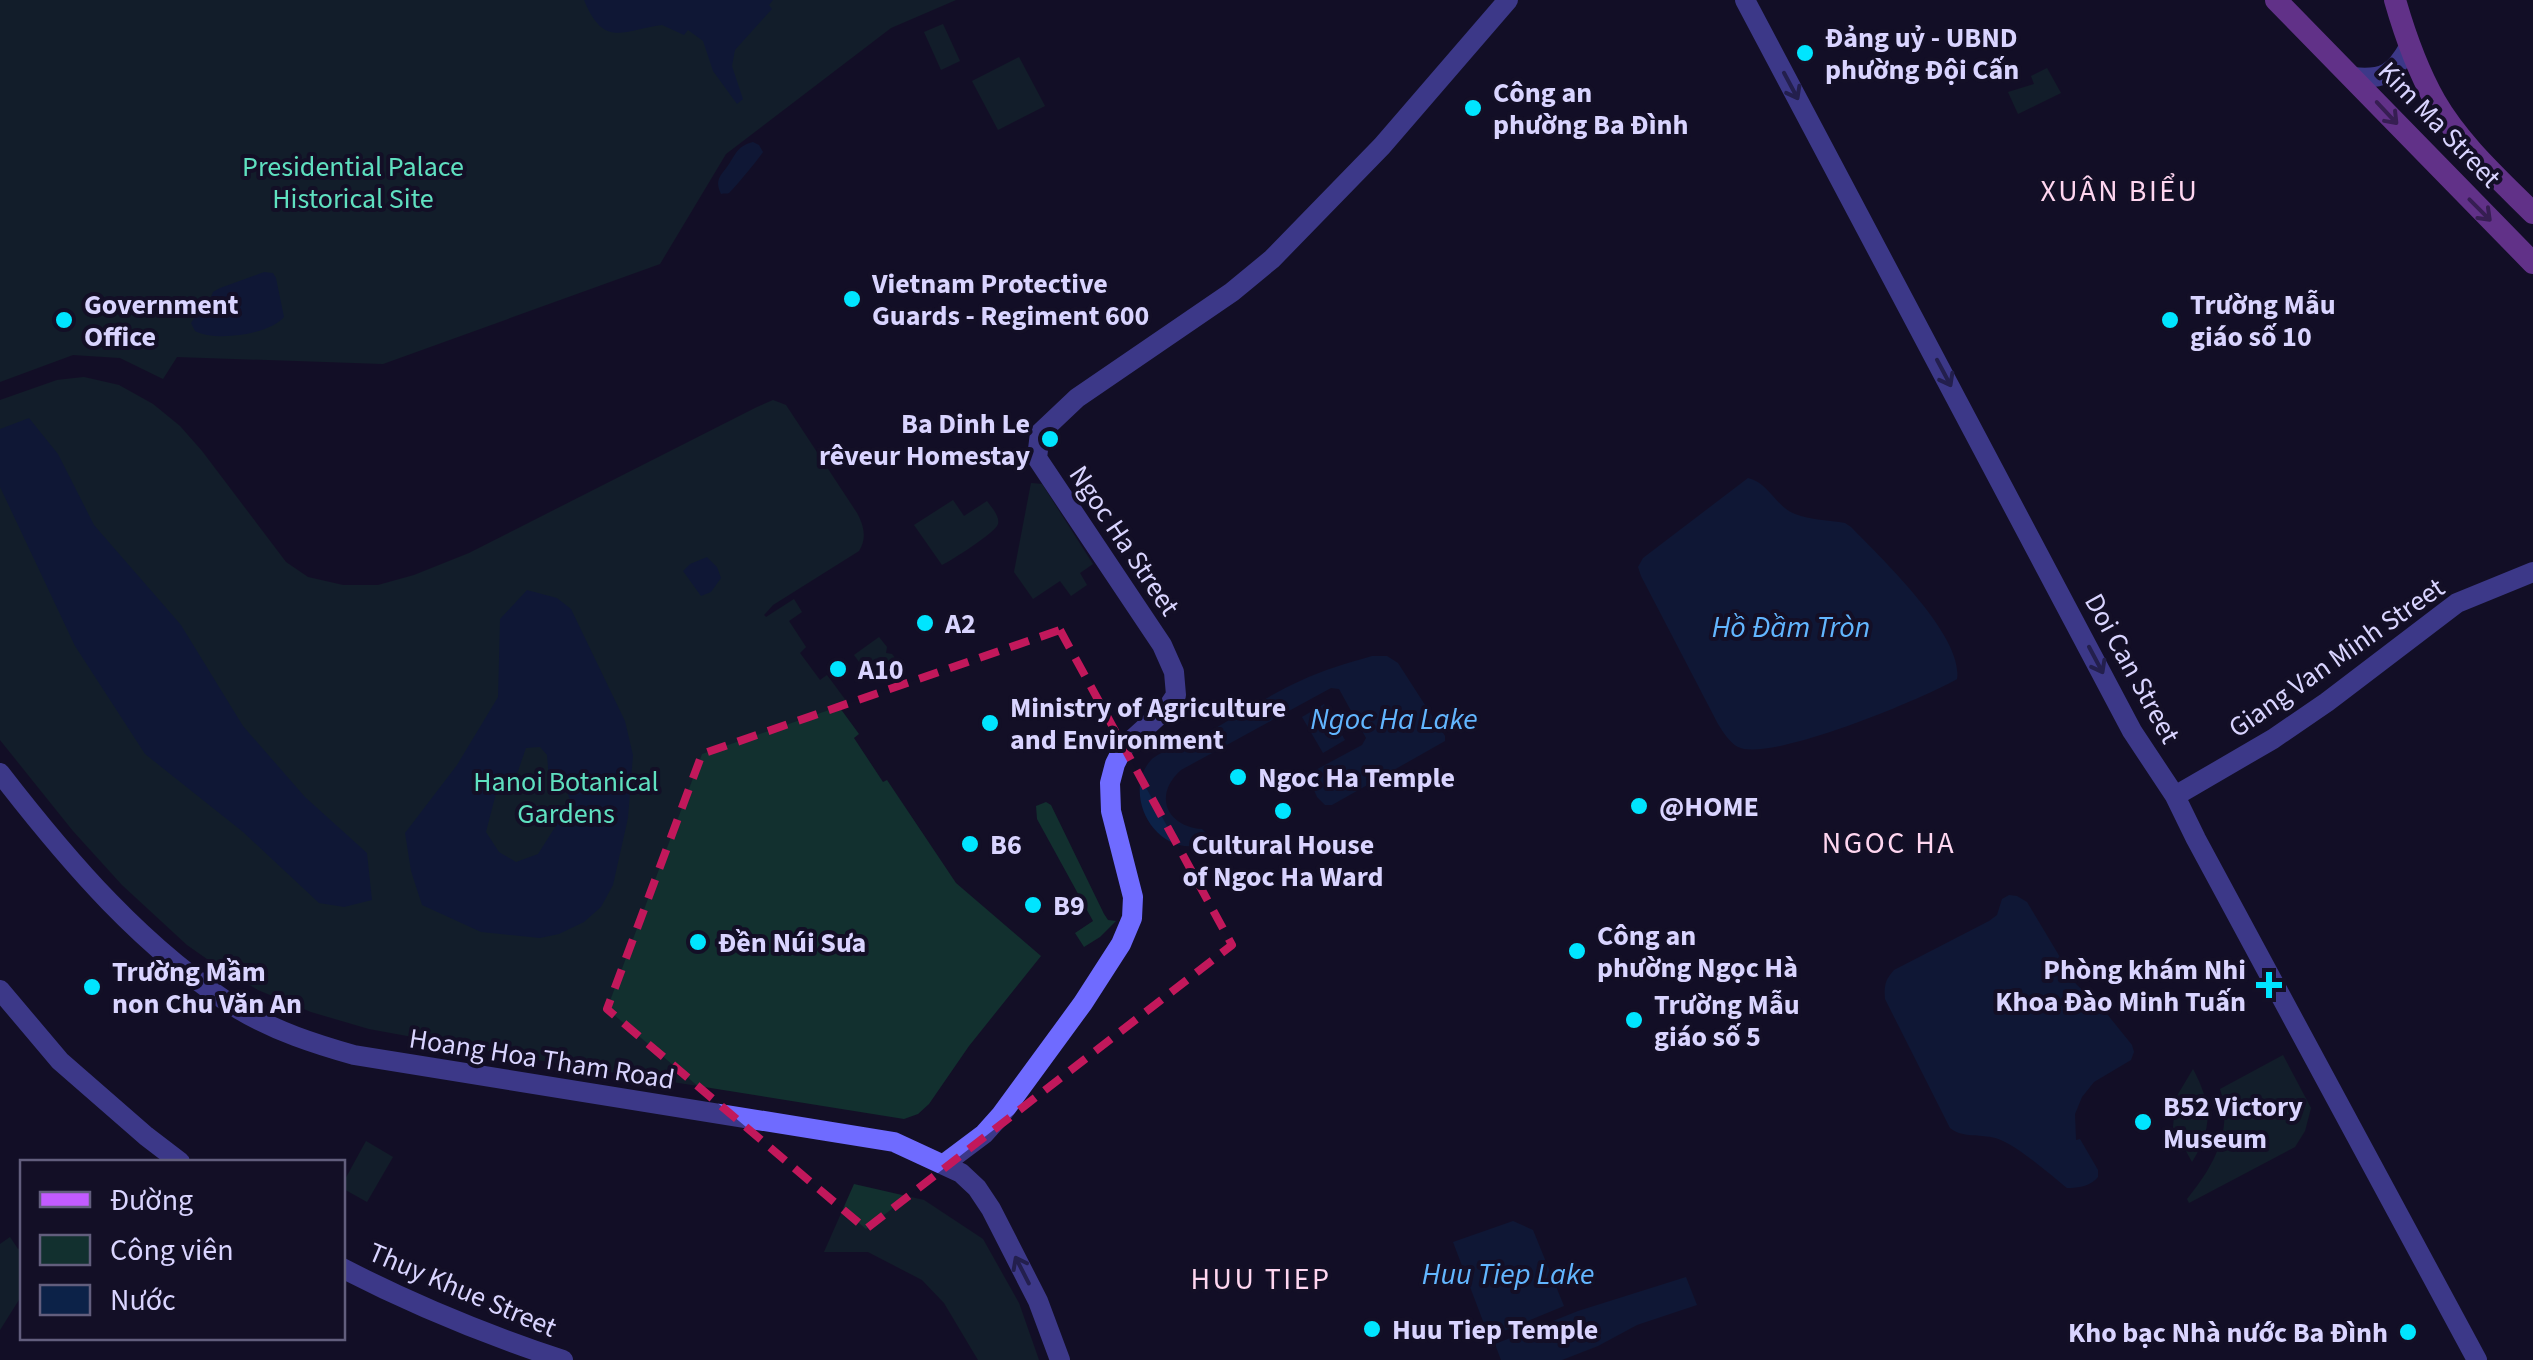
<svg xmlns="http://www.w3.org/2000/svg" width="2533" height="1360" font-family="'Source Sans 3',sans-serif">
<rect width="100%" height="100%" fill="#130f26"/>
<path fill="#12302f" d="M 0,0 L 956,0 L 891,28 L 726,154 L 660,264 L 383,364 L 177,357 L 163,379 L 120,358 L 73,355 L 0,382 Z
M 943,24 L 960,61 L 941,70 L 924,32 Z
M 1019,57 L 1045,106 L 998,130 L 972,81 Z
M 2047,68 L 2061,93 L 2018,114 L 2008,92 L 2034,84 L 2031,76 Z
M 84,377 L 119,385 L 153,404 L 180,426 L 202,451 L 286,562 L 308,577 L 343,585 L 378,585 L 414,575 L 469,553 L 757,407 L 773,400 L 786,405 L 857,513 C 864,526 867,538 859,551 L 773,605 L 764,615 L 766,617 L 794,599 L 802,612 L 789,621 L 806,647 L 800,653 L 820,680 L 827,675 L 847,702 L 840,708 L 859,734 L 854,738 L 883,782 L 887,780 L 956,883 L 1041,956 L 969,1046 L 929,1104 L 918,1114 L 904,1119 L 560,1064 L 369,1029 L 311,1012 L 258,990 L 217,966 L 187,945 L 122,885 L 73,831 L 0,740 L 0,400 L 57,380 Z
M 1031,483 L 1042,484 L 1093,564 L 1080,573 L 1087,585 L 1071,596 L 1060,581 L 1033,599 L 1014,572 Z
M 953,500 L 964,516 L 987,501 C 991,507 1000,516 998,524 C 995,533 952,560 942,565 L 914,525 Z
M 879,637 L 887,647 L 886,653 L 892,654 L 899,663 L 874,682 L 854,655 Z
M 1046,802 L 1051,805 L 1104,914 L 1108,920 L 1116,921 L 1100,937 L 1084,947 L 1075,933 L 1093,921 L 1037,819 L 1036,806 Z
M 2283,1055 L 2311,1108 L 2305,1131 L 2295,1147 L 2189,1203 L 2187,1199 C 2213,1167 2234,1131 2220,1089 Z
M 2193,1069 C 2211,1103 2214,1127 2192,1162 L 2173,1127 L 2174,1117 L 2171,1106 Z
M 366,1141 L 393,1157 L 367,1202 L 342,1188 L 343,1183 Z
M 854,1184 L 924,1200 L 983,1239 L 1019,1303 L 1039,1360 L 978,1360 L 944,1303 L 922,1280 L 868,1252 L 824,1252 Z
M 10,1237 L 18,1249 L 22,1247 L 22,1295 L 0,1330 L 0,1244 Z"/>
<path fill="#0c2248" fill-rule="evenodd" d="M 584,0 L 773,0 L 769,5 L 772,9 L 735,50 L 732,66 L 743,99 L 737,104 L 713,71 L 703,41 L 688,30 L 684,35 L 662,25 C 623,30 604,49 584,0 Z
M 753,142 L 759,145 L 763,152 C 761,156 732,191 729,193 C 727,194 724,193 721,194 C 714,179 721,176 729,164 C 737,152 738,146 753,142 Z
M 264,272 L 273,273 L 276,278 L 284,317 C 269,335 215,342 195,331 L 191,323 L 197,314 L 207,307 L 213,292 L 220,288 Z
M 29,418 L 58,454 L 94,525 L 181,625 L 243,726 L 305,797 L 367,853 L 372,900 L 344,907 L 319,903 L 243,832 L 145,754 L 75,646 L 0,487 L 0,429 Z
M 1748,478 C 1769,483 1776,507 1795,514 C 1810,520 1829,520 1845,523 L 1851,527 C 1880,557 1964,636 1957,679 C 1925,698 1769,763 1738,747 C 1730,743 1723,732 1718,724 L 1641,576 L 1638,567 L 1643,558 Z
M 707,557 L 717,567 L 721,578 L 711,592 L 701,596 L 683,571 L 690,564 Z
M 527,590 L 557,598 L 571,609 L 625,721 L 633,755 L 628,818 L 613,885 L 601,907 L 584,922 L 559,934 L 540,938 L 481,932 L 422,905 L 411,871 L 405,833 L 457,765 L 498,697 L 500,619 ZM 540,747 L 547,755 L 549,780 L 566,790 L 571,802 L 538,854 L 516,862 L 499,852 L 486,832 L 500,778 L 517,774 L 526,748 Z
M 1372,656 L 1387,656 L 1398,663 L 1445,736 L 1445,741 L 1332,805 L 1325,805 L 1317,797 L 1308,776 L 1310,773 L 1362,745 L 1366,738 L 1339,689 L 1331,688 L 1181,770 C 1153,795 1166,826 1202,829 L 1206,833 L 1207,839 L 1204,844 C 1155,859 1121,793 1151,760 C 1160,751 1187,743 1199,737 C 1233,719 1265,697 1300,681 C 1323,670 1348,663 1372,656 Z
M 1324,704 L 1345,740 L 1323,753 L 1302,717 Z
M 2009,895 L 2017,896 L 2027,902 L 2076,984 L 2107,1014 L 2132,1045 L 2134,1052 L 2131,1060 L 2094,1082 L 2082,1097 L 2075,1114 L 2076,1140 L 2080,1139 L 2098,1170 L 2098,1177 C 2091,1186 2078,1188 2067,1188 C 2050,1174 2022,1150 2003,1141 C 1986,1132 1965,1140 1950,1128 L 1885,999 C 1884,986 1885,980 1894,970 L 1989,921 L 1997,915 L 2002,899 Z
M 1513,1221 L 1533,1230 L 1564,1306 L 1489,1337 L 1453,1242 Z
M 1686,1277 L 1697,1305 L 1637,1325 L 1598,1346 L 1562,1360 L 1501,1360 L 1495,1344 L 1578,1311 Z"/>
<g fill="none" stroke-linecap="round" stroke-linejoin="round">
<path stroke="#6f6bff" stroke-width="20" d="M 1745,0 L 2132,731 L 2175,796 L 2196,839 L 2477,1360
M 2353,77 C 2383,80 2394,74 2409,47
M 0,773 C 68,861 144,950 240,1010 C 275,1031 315,1044 354,1055 L 894,1142 L 961,1173 L 977,1188 L 991,1209 L 1038,1301 L 1060,1360
M 2175,796 L 2273,739 L 2327,702 L 2457,603 L 2533,572
M 0,990 L 60,1061 L 146,1136 L 180,1162
M 944,1164 L 984,1134 L 1001,1115 L 1083,1003 L 1121,944 L 1132,918 L 1133,897 L 1111,811 L 1110,783 L 1115,764 L 1123,748 L 1168,707 L 1176,695 L 1174,672 L 1162,645 L 1037,458 L 1040,433 L 1077,398 L 1232,292 L 1272,259 L 1382,146 L 1508,0
M 342,1268 C 414,1305 487,1335 563,1360"/>
<path stroke="#c25bff" stroke-width="22" d="M 2276,0 L 2533,263
M 2395,0 C 2405,35 2417,69 2435,101 C 2459,143 2499,179 2533,213"/>
</g>
<defs><path id="oneway-shaft" d="M-6 0H5M1.5-3L5.5 0L1.5 3" fill="none" stroke-width="1.6" stroke-linecap="round" stroke-linejoin="round" transform="scale(2.5)"/></defs>
<g stroke="#38347d">
<use href="#oneway-shaft" transform="translate(1791 86) rotate(62)"/>
<use href="#oneway-shaft" transform="translate(1944 373) rotate(62)"/>
<use href="#oneway-shaft" transform="translate(2096 660) rotate(62)"/>
<use href="#oneway-shaft" transform="translate(1022 1270) rotate(-117)"/>
</g>
<g stroke="#623188">
<use href="#oneway-shaft" transform="translate(2387 113) rotate(47)"/>
<use href="#oneway-shaft" transform="translate(2480 210) rotate(45)"/>
</g>
<path d="M0 0H2533V1360H0ZM 1060,630 L 1232,945 L 866,1229 L 607,1009 L 702,754 Z" fill="#130f26" fill-opacity=".55" fill-rule="evenodd"/>
<path fill="none" stroke="#c2185b" stroke-width="8" stroke-dasharray="20 12" stroke-linejoin="round" d="M 1060,630 L 1232,945 L 866,1229 L 607,1009 L 702,754 Z"/>
<g fill="#00e5ff" stroke="#130f26" stroke-width="4">
<circle cx="1805" cy="53" r="10"/>
<circle cx="1473" cy="108" r="10"/>
<circle cx="852" cy="299" r="10"/>
<circle cx="64" cy="320" r="10"/>
<circle cx="2170" cy="320" r="10"/>
<circle cx="1050" cy="439" r="10"/>
<circle cx="925" cy="623" r="10"/>
<circle cx="838" cy="669" r="10"/>
<circle cx="990" cy="723" r="10"/>
<circle cx="1238" cy="777" r="10"/>
<circle cx="1639" cy="806" r="10"/>
<circle cx="1283" cy="811" r="10"/>
<circle cx="970" cy="844" r="10"/>
<circle cx="1033" cy="905" r="10"/>
<circle cx="698" cy="942" r="10"/>
<circle cx="1577" cy="951" r="10"/>
<path d="M2264 970h10v10h10v10h-10v10h-10v-10h-10v-10h10z"/>
<circle cx="92" cy="987" r="10"/>
<circle cx="1634" cy="1020" r="10"/>
<circle cx="2143" cy="1122" r="10"/>
<circle cx="1372" cy="1329" r="10"/>
<circle cx="2408" cy="1332" r="10"/>
</g>
<g text-anchor="middle" stroke-width="8" stroke-linejoin="round" paint-order="stroke">
<g font-size="28" font-weight="bold" fill="#d9d4ff" stroke="#130f26" text-anchor="start">
<text x="1825" y="47">Đảng uỷ - UBND<tspan x="1825" dy="32">phường Đội Cấn</tspan></text>
<text x="1493" y="102">Công an<tspan x="1493" dy="32">phường Ba Đình</tspan></text>
<text x="872" y="293">Vietnam Protective<tspan x="872" dy="32">Guards - Regiment 600</tspan></text>
<text x="84" y="314">Government<tspan x="84" dy="32">Office</tspan></text>
<text x="2190" y="314">Trường Mẫu<tspan x="2190" dy="32">giáo số 10</tspan></text>
<text x="1030" y="433" text-anchor="end">Ba Dinh Le<tspan x="1030" dy="32">rêveur Homestay</tspan></text>
<text x="945" y="633">A2</text>
<text x="858" y="679">A10</text>
<text x="1010" y="717">Ministry of Agriculture<tspan x="1010" dy="32">and Environment</tspan></text>
<text x="1258" y="787">Ngoc Ha Temple</text>
<text x="1659" y="816">@HOME</text>
<text x="990" y="854">B6</text>
<text x="1283" y="854" text-anchor="middle">Cultural House<tspan x="1283" dy="32">of Ngoc Ha Ward</tspan></text>
<text x="1053" y="915">B9</text>
<text x="1597" y="945">Công an<tspan x="1597" dy="32">phường Ngọc Hà</tspan></text>
<text x="718" y="952">Đền Núi Sưa</text>
<text x="2246" y="979" text-anchor="end">Phòng khám Nhi<tspan x="2246" dy="32">Khoa Đào Minh Tuấn</tspan></text>
<text x="112" y="981">Trường Mầm<tspan x="112" dy="32">non Chu Văn An</tspan></text>
<text x="1654" y="1014">Trường Mẫu<tspan x="1654" dy="32">giáo số 5</tspan></text>
<text x="2163" y="1116">B52 Victory<tspan x="2163" dy="32">Museum</tspan></text>
<text x="1392" y="1339">Huu Tiep Temple</text>
<text x="2388" y="1342" text-anchor="end">Kho bạc Nhà nước Ba Đình</text>
</g>
<g font-size="28" fill="#d9d4ff" stroke="#130f26">
<text transform="translate(2440 124) rotate(46)" y="10">Kim Ma Street</text>
<text transform="translate(1125 540) rotate(56)" y="10">Ngoc Ha Street</text>
<text transform="translate(2336 657) rotate(-35)" y="10">Giang Van Minh Street</text>
<text transform="translate(2133 668) rotate(61)" y="10">Doi Can Street</text>
<text transform="translate(542 1058) rotate(9)" y="10">Hoang Hoa Tham Road</text>
<text transform="translate(463 1289) rotate(23)" y="10">Thuy Khue Street</text>
</g>
<g font-size="28" fill="#5fe0c0" stroke="#130f26">
<text x="353" y="176">Presidential Palace<tspan x="353" dy="32">Historical Site</tspan></text>
<text x="566" y="791">Hanoi Botanical<tspan x="566" dy="32">Gardens</tspan></text>
</g>
<g font-size="30" letter-spacing="2.5" fill="#ffd6f0" stroke="#130f26">
<text x="2120" y="201">XUÂN BIỂU</text>
<text x="1889" y="853">NGOC HA</text>
<text x="1261" y="1289">HUU TIEP</text>
</g>
<g font-size="30" font-style="italic" fill="#62b6ff" stroke="#130f26">
<text x="1791" y="637">Hồ Đầm Tròn</text>
<text x="1394" y="729">Ngoc Ha Lake</text>
<text x="1508" y="1284">Huu Tiep Lake</text>
</g>
</g>
<rect x="20" y="1160" width="325" height="180" fill="#130f26" stroke="#625e7d" stroke-width="2.5"/>
<rect x="40" y="1192" width="50" height="15" fill="#c25bff" stroke="#625e7d" stroke-width="2.5"/>
<text x="110" y="1210" font-size="30" fill="#d9d4ff">Đường</text>
<rect x="40" y="1235" width="50" height="30" fill="#12302f" stroke="#625e7d" stroke-width="2.5"/>
<text x="110" y="1260" font-size="30" fill="#d9d4ff">Công viên</text>
<rect x="40" y="1285" width="50" height="30" fill="#0c2248" stroke="#625e7d" stroke-width="2.5"/>
<text x="110" y="1310" font-size="30" fill="#d9d4ff">Nước</text>
</svg>
